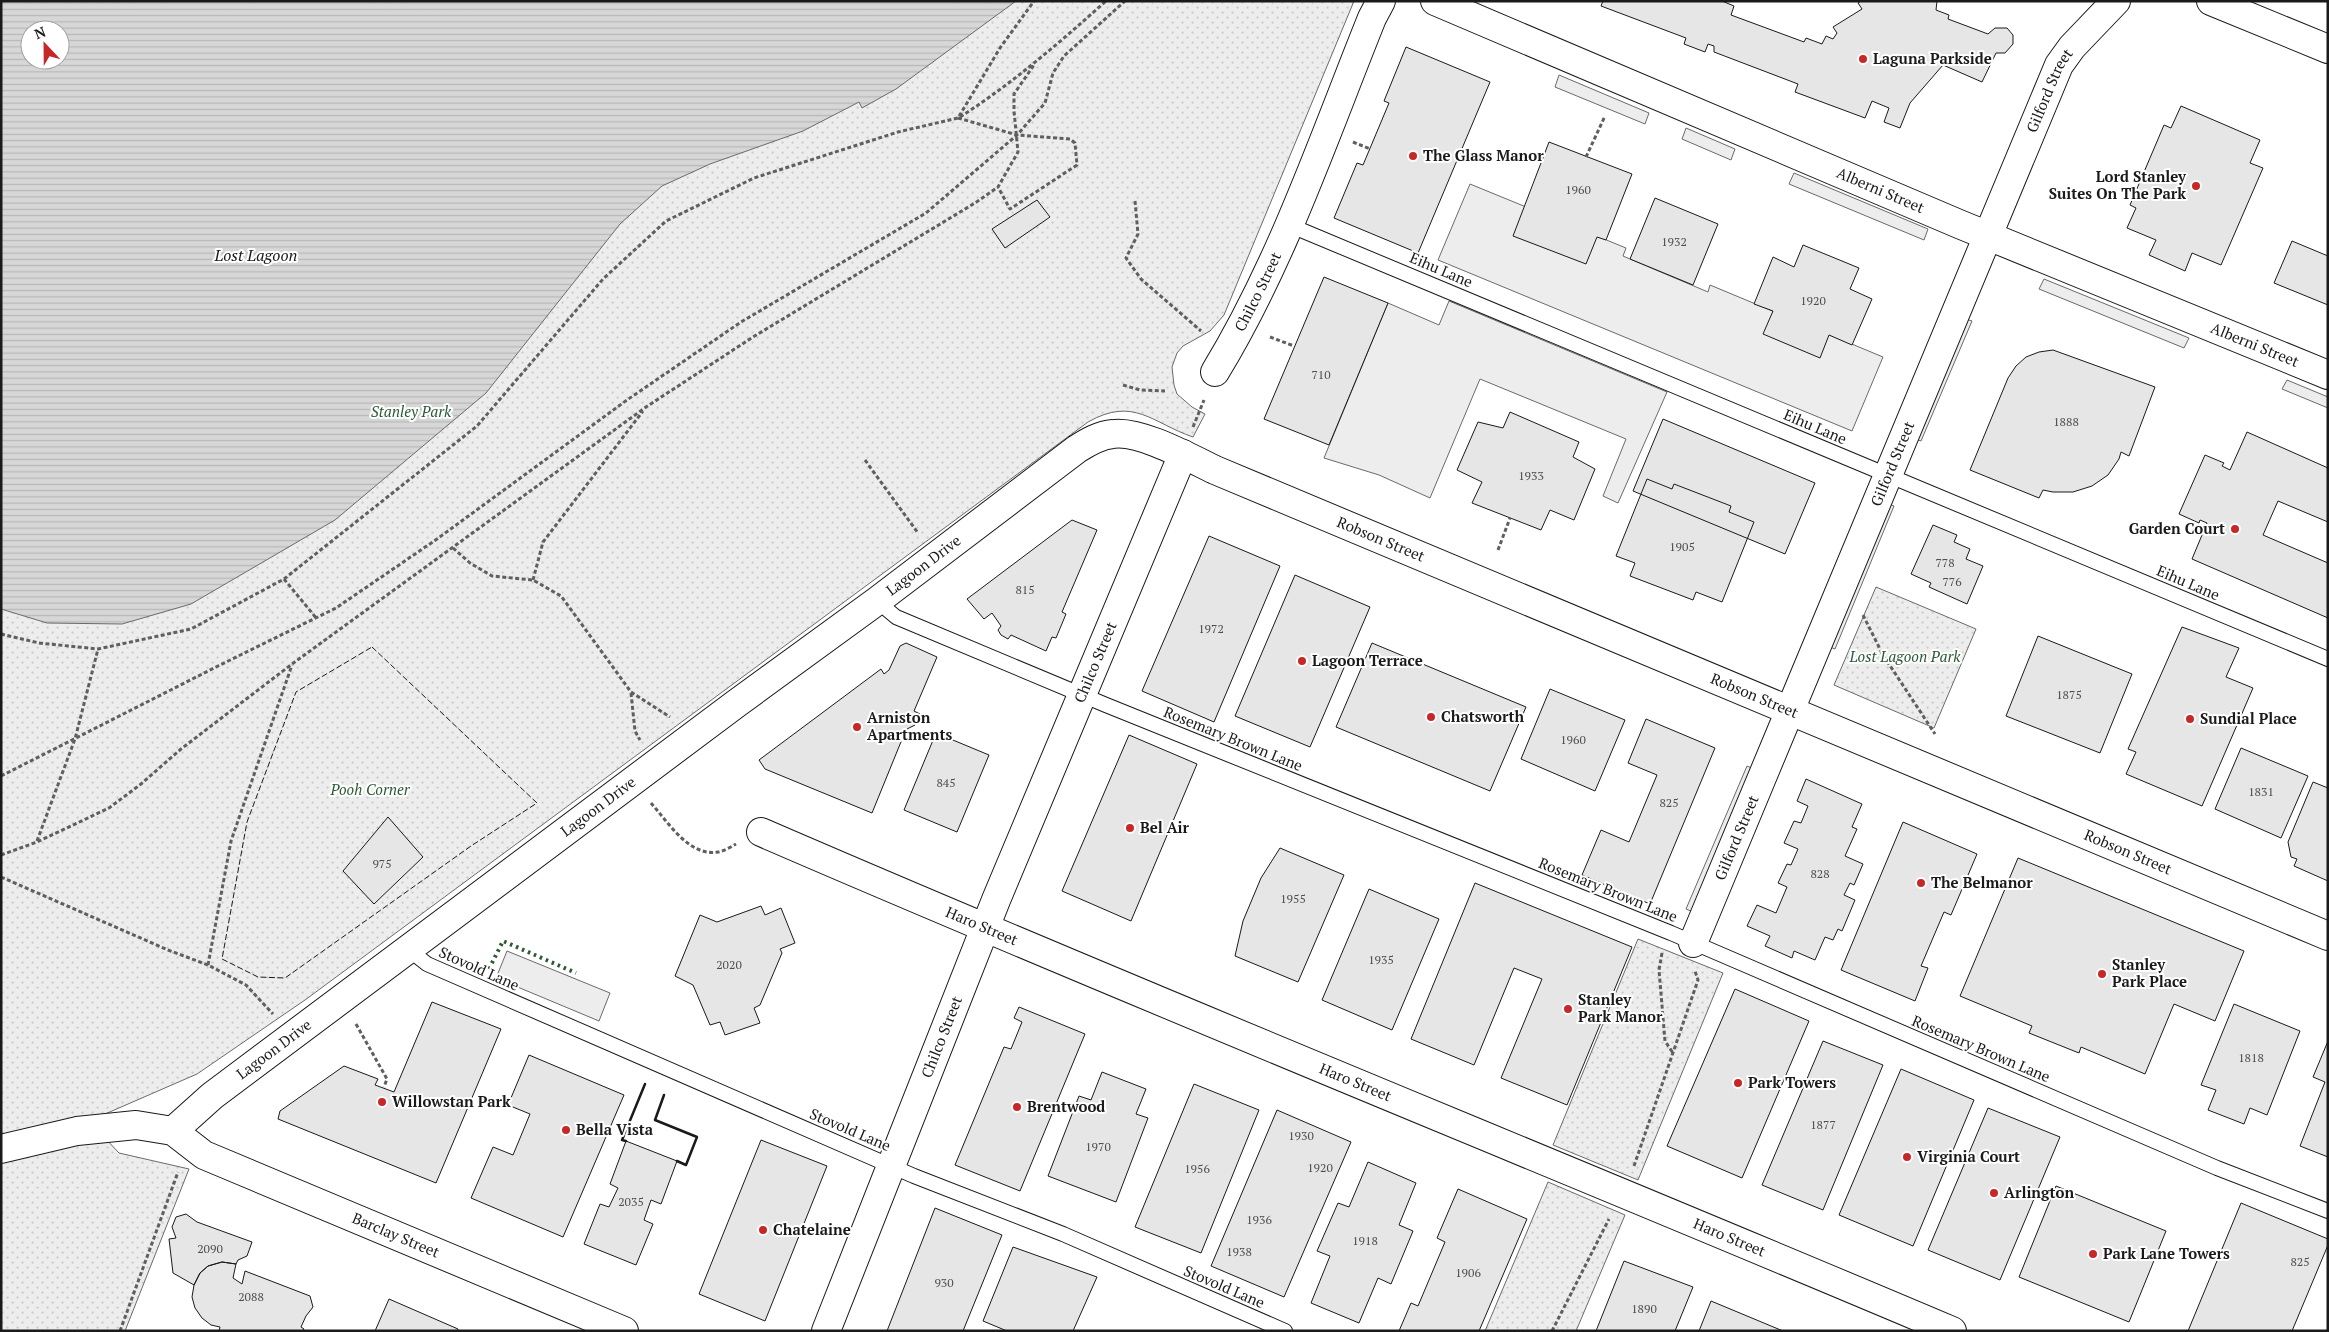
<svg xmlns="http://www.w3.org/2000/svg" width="2329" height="1332" font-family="'PT Serif',serif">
<defs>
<pattern id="park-dots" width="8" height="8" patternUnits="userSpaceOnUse" patternTransform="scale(1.25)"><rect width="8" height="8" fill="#ededed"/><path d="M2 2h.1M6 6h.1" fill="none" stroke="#cbcbcb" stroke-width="1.8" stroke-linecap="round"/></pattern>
<pattern id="water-rules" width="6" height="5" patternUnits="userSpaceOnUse" patternTransform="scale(1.25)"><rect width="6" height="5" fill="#d7d7d7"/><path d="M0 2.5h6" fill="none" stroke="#b8b8b8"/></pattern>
</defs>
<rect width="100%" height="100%" fill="#fff"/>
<path fill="#ededed" stroke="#6a6a6a" d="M 1559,75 L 1649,113 L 1645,124 L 1555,87 Z
M 1686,128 L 1735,149 L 1731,160 L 1682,139 Z
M 1794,173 L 1928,229 L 1924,240 L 1789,184 Z
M 1470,184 L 1626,248 L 1623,256 L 1708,292 L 1710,285 L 1883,357 L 1852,431 L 1438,260 Z
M 2044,279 L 2189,338 L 2184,348 L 2039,289 Z
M 1449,301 L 1667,392 L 1618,503 L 1603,496 L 1626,439 L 1480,379 L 1430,498 L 1379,475 L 1324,458 L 1388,303 L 1439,325 Z
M 1963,318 L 1972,321 L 1921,441 L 1913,438 Z
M 2287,380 L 2328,397 L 2328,408 L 2282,389 Z
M 1884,502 L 1894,506 L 1835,649 L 1825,645 Z
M 1747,766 L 1754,769 L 1693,912 L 1686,909 Z
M 507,951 L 610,993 L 599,1021 L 496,978 Z"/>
<path fill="url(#park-dots)" stroke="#6a6a6a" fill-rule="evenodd" d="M 1,1 L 1354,1 L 1224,315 L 1210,331 L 1183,346 L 1177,353 L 1172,367 L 1174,385 L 1177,394 L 1192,407 L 1205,414 L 1193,437 C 1152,423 1134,396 1088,422 L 305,1000 L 197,1074 L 89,1121 L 119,1153 L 189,1169 L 125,1331 L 1,1331 ZM 30,30 L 60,30 L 60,60 L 30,60 Z
M 1876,587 L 1976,629 L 1934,728 L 1834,685 Z
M 1638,939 L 1723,973 L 1638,1180 L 1553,1145 Z
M 1548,1182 L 1625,1215 L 1576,1331 L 1485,1331 Z"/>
<path fill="url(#water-rules)" stroke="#6a6a6a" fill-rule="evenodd" d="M 1,1 L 1016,1 L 896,89 L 862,108 L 859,102 L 803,131 L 710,164 L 662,186 L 620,224 L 486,393 L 335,520 L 191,604 L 122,624 L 47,623 L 1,609 ZM 30,30 L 60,30 L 60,60 L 30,60 Z"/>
<path fill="#e6e6e6" stroke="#1a1a1a" d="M 1603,1 L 1722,1 L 1734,6 L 1731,15 L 1804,42 L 1806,38 L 1822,44 L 1826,36 L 1833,39 L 1837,33 L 1833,27 L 1862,9 L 1858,3 L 1861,1 L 1937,1 L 1936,10 L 1949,15 L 1948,19 L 1988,34 L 1995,28 L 2007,28 L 2013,35 L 2013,44 L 2005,53 L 1996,53 L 1982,82 L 1943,65 L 1910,103 L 1900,128 L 1884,122 L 1889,108 L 1872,101 L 1865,118 L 1795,92 L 1798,84 L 1714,52 L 1714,46 L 1708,44 L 1705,52 L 1684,44 L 1686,38 L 1601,6 Z
M 1406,47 L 1490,82 L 1418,253 L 1334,218 L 1357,163 L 1363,165 L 1389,103 L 1384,101 Z
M 2181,106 L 2260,140 L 2250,163 L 2263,168 L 2221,265 L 2192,253 L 2185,271 L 2149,255 L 2156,240 L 2127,228 L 2136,208 L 2130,205 L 2164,125 L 2171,128 Z
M 1549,142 L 1632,174 L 1606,240 L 1597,237 L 1586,264 L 1513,236 Z
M 1655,198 L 1718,224 L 1693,285 L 1630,259 Z
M 1037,200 L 1050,217 L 1005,248 L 992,229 Z
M 2292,241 L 2328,256 L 2328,305 L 2274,283 Z
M 1803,245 L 1859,268 L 1850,289 L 1872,299 L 1852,345 L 1829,335 L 1820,358 L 1763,334 L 1773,311 L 1754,304 L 1773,257 L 1794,267 Z
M 1324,277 L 1388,303 L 1329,445 L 1264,419 Z
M 2053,350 L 2155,387 L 2129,456 L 2121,452 L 2119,459 L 2108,475 L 2092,486 L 2073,492 L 2053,492 L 2043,490 L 2039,498 L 1970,470 L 2008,378 L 2016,366 L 2026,357 L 2039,352 Z
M 1510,412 L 1579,442 L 1573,457 L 1595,469 L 1574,520 L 1550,510 L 1541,530 L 1472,503 L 1482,482 L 1457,470 L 1478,422 L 1503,428 Z
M 1663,419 L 1815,483 L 1785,554 L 1633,491 Z
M 2247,432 L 2328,468 L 2328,522 L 2278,501 L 2263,535 L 2328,563 L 2328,618 L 2192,559 L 2207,523 L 2200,520 L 2199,523 L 2179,514 L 2205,455 L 2224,463 L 2222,466 L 2230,470 Z
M 1647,479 L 1672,489 L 1674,484 L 1731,506 L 1729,512 L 1754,522 L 1722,602 L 1696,592 L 1693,600 L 1630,576 L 1635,563 L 1616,556 Z
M 1072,520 L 1097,530 L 1062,612 L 1066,614 L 1056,638 L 1052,637 L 1046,651 L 1011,635 L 1008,639 L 1001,635 L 998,630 L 1001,626 L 992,613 L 984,619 L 967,599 Z
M 1933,525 L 1957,535 L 1954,542 L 1970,549 L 1966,559 L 1983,566 L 1967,604 L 1929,587 L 1931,583 L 1911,574 Z
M 1209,536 L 1280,566 L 1214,722 L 1142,691 Z
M 1295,575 L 1370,607 L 1310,747 L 1235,716 Z
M 2182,627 L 2239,648 L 2226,677 L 2253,688 L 2202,806 L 2126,774 L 2136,752 L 2128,749 Z
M 2038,636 L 2132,674 L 2100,753 L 2006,716 Z
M 906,643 L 937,657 L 914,711 L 920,714 L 915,725 L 907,729 L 905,732 L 872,813 L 765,769 L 759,760 L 881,669 L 884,674 L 889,670 L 900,646 Z
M 1372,643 L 1526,707 L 1490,791 L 1336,727 Z
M 1550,689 L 1625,720 L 1595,791 L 1521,759 Z
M 1646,719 L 1715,748 L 1650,904 L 1582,875 L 1601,830 L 1629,842 L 1657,775 L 1628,763 Z
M 936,733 L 989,755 L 957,832 L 904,810 Z
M 1129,735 L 1197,764 L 1131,921 L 1062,891 Z
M 2241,748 L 2308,776 L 2281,838 L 2215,809 Z
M 1806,779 L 1862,804 L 1852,827 L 1857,829 L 1845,856 L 1863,864 L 1854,885 L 1850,883 L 1844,895 L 1855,900 L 1842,931 L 1838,929 L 1833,940 L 1825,937 L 1815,960 L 1794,951 L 1792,958 L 1765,946 L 1770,936 L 1747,926 L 1757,905 L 1776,913 L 1787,887 L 1778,883 L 1787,864 L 1791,865 L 1798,849 L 1784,843 L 1794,821 L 1801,823 L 1808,806 L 1797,801 Z
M 2313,782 L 2328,788 L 2328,881 L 2294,866 L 2297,859 L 2291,857 L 2288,842 Z
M 388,817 L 423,857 L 374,904 L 343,871 Z
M 1903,822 L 1977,854 L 1951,915 L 1944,912 L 1921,966 L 1928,968 L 1915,1001 L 1841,970 Z
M 1280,848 L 1344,875 L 1298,982 L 1235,956 L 1243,921 L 1261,878 Z
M 2018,858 L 2244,951 L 2215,1021 L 2174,1004 L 2145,1074 L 2081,1047 L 2079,1053 L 2029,1033 L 2032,1026 L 1960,996 Z
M 1475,883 L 1632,947 L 1567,1105 L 1501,1078 L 1542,979 L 1514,968 L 1474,1065 L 1411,1039 Z
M 1369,889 L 1439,919 L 1392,1030 L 1322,1000 Z
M 761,906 L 765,915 L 781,908 L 795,943 L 780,949 L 782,953 L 760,1005 L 754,1008 L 760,1023 L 725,1035 L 720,1022 L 710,1025 L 693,985 L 675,976 L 700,915 L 717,922 Z
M 1735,989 L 1809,1021 L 1742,1178 L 1667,1146 Z
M 432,1002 L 501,1029 L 436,1183 L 278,1119 L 280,1111 L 344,1066 L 378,1079 L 375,1085 L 394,1092 Z
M 2234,1004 L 2300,1031 L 2267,1115 L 2250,1108 L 2244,1124 L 2208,1110 L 2216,1090 L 2201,1085 Z
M 1019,1007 L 1085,1034 L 1020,1191 L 955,1165 L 1004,1047 L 1011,1049 L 1022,1022 L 1014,1018 Z
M 1823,1041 L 1883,1065 L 1823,1210 L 1762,1185 Z
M 2328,1041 L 2328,1157 L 2300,1146 L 2325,1082 L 2313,1077 Z
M 529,1055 L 624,1095 L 563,1237 L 471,1198 L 493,1147 L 513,1155 L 530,1114 L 508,1105 Z
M 1901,1069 L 1974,1100 L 1913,1246 L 1839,1215 Z
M 1102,1072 L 1146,1089 L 1136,1114 L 1148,1118 L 1116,1202 L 1048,1176 L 1079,1096 L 1091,1100 Z
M 1194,1084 L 1259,1110 L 1201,1253 L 1135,1227 Z
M 1988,1108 L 2060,1137 L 2000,1280 L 1928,1250 Z
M 1277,1110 L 1351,1142 L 1284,1297 L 1211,1266 Z
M 761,1140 L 827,1166 L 765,1321 L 699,1294 Z
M 626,1141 L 677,1161 L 661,1204 L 651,1200 L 644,1220 L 653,1224 L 636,1265 L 584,1244 L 600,1204 L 609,1207 L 618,1188 L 610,1184 Z
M 1368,1162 L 1416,1183 L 1399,1225 L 1413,1231 L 1391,1284 L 1378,1278 L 1359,1323 L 1311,1303 L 1330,1256 L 1317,1251 L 1338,1203 L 1349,1207 Z
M 2056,1186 L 2166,1231 L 2129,1322 L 2019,1277 Z
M 1458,1189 L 1527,1219 L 1479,1331 L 1399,1331 L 1411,1303 L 1418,1306 L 1445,1242 L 1437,1238 Z
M 2241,1203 L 2328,1239 L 2328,1245 L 2292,1331 L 2188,1331 Z
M 935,1208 L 1002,1235 L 963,1331 L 887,1331 Z
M 186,1214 L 197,1222 L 252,1242 L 247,1256 L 238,1260 L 236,1264 L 222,1262 L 208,1266 L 200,1273 L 194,1285 L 173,1273 L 169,1239 L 176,1238 L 172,1227 L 176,1217 Z
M 1013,1247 L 1097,1277 L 1073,1331 L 1007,1331 L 983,1321 Z
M 1624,1261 L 1693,1287 L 1675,1331 L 1596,1331 Z
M 222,1262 L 236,1264 L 233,1278 L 242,1284 L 245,1271 L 310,1296 L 313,1307 L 306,1316 L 301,1327 L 304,1329 L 303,1331 L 219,1331 L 220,1327 L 211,1325 L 202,1318 L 195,1308 L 192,1297 L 194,1285 L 200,1273 L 208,1266 Z
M 389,1299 L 458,1329 L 458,1331 L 375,1331 Z
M 1711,1301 L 1783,1331 L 1699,1331 Z"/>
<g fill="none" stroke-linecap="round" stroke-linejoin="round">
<defs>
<path id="service" d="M 1289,225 L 2328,659
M 877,601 L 896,617 L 1106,705 L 1671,933 L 2217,1168 L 2328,1211
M 408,949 L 427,964 L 914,1176 L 1063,1234 L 1285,1331"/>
<g id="minor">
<path id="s1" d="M 1435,1 L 1959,224 L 2328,375"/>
<path id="s2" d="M 1215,372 C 1282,262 1324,137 1372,18 L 1381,1"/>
<path id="s3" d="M 761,832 C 1156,1003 1555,1163 1952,1331"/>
<path id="s4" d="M 1693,943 L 2059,65 L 2072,47 L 2116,1"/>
<path id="s5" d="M 173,1131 L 212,1096 L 737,703 L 877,601 L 1077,449 C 1088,442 1100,435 1113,434 C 1140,430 1190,458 1215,470 L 2328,936"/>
<path id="s6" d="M 1,1149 L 77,1131 L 136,1125 L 173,1131 L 204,1155 L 624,1331"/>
<path id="s7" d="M 826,1331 L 996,900 L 1183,454"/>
</g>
<path id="trunk" d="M 2211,1 L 2328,49"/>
</defs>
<use href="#service" stroke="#1a1a1a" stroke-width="16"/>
<use href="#minor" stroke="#1a1a1a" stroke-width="30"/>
<use href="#trunk" stroke="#1a1a1a" stroke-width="30"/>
<path stroke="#5f5f5f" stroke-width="3" stroke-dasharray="4 2.5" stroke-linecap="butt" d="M 960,117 C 1013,83 1059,43 1106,1
M 958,118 L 1017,135 L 1070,139 L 1075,143 L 1077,165 L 1010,209 L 998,187
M 1353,142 L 1370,149
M 1586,157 L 1605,116
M 1135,201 L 1138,234 L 1126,258 L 1141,279 L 1201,331
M 1270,337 L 1294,346
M 1123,385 L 1140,390 L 1165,391
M 1193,427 L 1204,400
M 865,460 L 918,533
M 453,548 L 470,563 L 492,576 L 533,580 L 561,596 L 631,692 L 670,717
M 1498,550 L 1510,518
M 284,579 L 317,619
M 533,580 L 543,542 L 643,411
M 1863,615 L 1883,655 L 1935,734
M 1,634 L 39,643 L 98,649 L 191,629 L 284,579 L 477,426 L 603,279 L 666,221 L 754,178 L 898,132 L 958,118 L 1000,48 L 1034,1
M 631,693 L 635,731 L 640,740
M 1,776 L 218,666 L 336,608 L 437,539 L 627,400 L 741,322 L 926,213 L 1017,135 L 1045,103 L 1053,73 L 1064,56 L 1125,1
M 651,803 C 668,822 689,857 718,852 C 724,851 731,847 736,844
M 37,841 L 75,739 L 98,649
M 1,855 L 37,842 L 109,808 L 141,784 L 181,749 L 292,664 L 646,407 L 753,337 L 975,203 L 998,187 L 1018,152 L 1014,111 L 1014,94 L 1034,65
M 1,877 L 168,950 L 208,965 L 246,985 L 273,1014
M 1662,953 L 1659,970 L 1665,1041 L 1673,1053
M 208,965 L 231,841 L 292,665
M 356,1024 L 387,1079 L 384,1087
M 1634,1166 L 1698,980 L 1695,971
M 120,1331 L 178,1172
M 1552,1331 L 1609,1219"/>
<use href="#service" stroke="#fff" stroke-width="14"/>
<use href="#minor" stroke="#fff" stroke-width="28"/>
<use href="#trunk" stroke="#fff" stroke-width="28"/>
<path stroke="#2b5a34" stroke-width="4" stroke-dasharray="2.5 4" stroke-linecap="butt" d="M 489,969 L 503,941 L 576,973"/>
<path stroke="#1a1a1a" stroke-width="1" stroke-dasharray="6 2.5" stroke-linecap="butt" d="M 372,647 L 537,803 L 471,846 L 285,978 L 258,977 L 222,959 L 247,822 L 296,692 Z"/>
<path stroke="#1a1a1a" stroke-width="2.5" d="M 664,1095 L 655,1120 L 697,1137 L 686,1165 L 677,1161
M 626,1141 L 622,1140 L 645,1084"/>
</g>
<g fill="#c62828" stroke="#fff" stroke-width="2">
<circle cx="1863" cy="59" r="5"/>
<circle cx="1413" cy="156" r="5"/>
<circle cx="2196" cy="186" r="5"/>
<circle cx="2235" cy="529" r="5"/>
<circle cx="1302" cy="661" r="5"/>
<circle cx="1431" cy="717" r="5"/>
<circle cx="2190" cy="719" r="5"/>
<circle cx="857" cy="727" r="5"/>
<circle cx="1130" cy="828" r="5"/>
<circle cx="1921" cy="883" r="5"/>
<circle cx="2102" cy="974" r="5"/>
<circle cx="1568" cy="1009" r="5"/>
<circle cx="1738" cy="1083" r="5"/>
<circle cx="382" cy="1102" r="5"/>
<circle cx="1017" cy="1107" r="5"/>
<circle cx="566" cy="1130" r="5"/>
<circle cx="1907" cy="1157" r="5"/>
<circle cx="1994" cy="1193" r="5"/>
<circle cx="763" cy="1230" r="5"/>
<circle cx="2093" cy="1254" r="5"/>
</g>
<g text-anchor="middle" stroke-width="4" stroke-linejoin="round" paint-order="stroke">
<g font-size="12" fill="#4d4d4d">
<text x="1578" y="194">1960</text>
<text x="1674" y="246">1932</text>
<text x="1813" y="305">1920</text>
<text x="1321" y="379">710</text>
<text x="2066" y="426">1888</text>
<text x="1531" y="480">1933</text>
<text x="1682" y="551">1905</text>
<text x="1945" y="567">778</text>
<text x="1952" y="586">776</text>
<text x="1025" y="594">815</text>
<text x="1211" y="633">1972</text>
<text x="2069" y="699">1875</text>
<text x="1573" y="744">1960</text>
<text x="946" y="787">845</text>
<text x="2261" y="796">1831</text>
<text x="1669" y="807">825</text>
<text x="382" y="868">975</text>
<text x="1820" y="878">828</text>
<text x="1293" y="903">1955</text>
<text x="1381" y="964">1935</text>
<text x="729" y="969">2020</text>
<text x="2251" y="1062">1818</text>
<text x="1823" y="1129">1877</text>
<text x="1301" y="1140">1930</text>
<text x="1098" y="1151">1970</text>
<text x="1320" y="1172">1920</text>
<text x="1197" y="1173">1956</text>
<text x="631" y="1206">2035</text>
<text x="1259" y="1224">1936</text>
<text x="1365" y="1245">1918</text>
<text x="210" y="1253">2090</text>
<text x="1239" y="1256">1938</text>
<text x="2300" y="1266">825</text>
<text x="1468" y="1277">1906</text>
<text x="944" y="1287">930</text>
<text x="251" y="1301">2088</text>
<text x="1644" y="1313">1890</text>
</g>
<g font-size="15" font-weight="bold" fill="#1a1a1a" stroke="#fff" text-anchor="start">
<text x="1873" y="64">Laguna Parkside</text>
<text x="1423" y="161">The Glass Manor</text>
<text x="2186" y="182" text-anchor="end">Lord Stanley<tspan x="2186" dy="17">Suites On The Park</tspan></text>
<text x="2225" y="534" text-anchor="end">Garden Court</text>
<text x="1312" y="666">Lagoon Terrace</text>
<text x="1441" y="722">Chatsworth</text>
<text x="867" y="723">Arniston<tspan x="867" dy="17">Apartments</tspan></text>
<text x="2200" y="724">Sundial Place</text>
<text x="1140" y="833">Bel Air</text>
<text x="1931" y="888">The Belmanor</text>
<text x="2112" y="970">Stanley<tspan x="2112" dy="17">Park Place</tspan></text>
<text x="1578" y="1005">Stanley<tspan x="1578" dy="17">Park Manor</tspan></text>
<text x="1748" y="1088">Park Towers</text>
<text x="392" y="1107">Willowstan Park</text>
<text x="1027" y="1112">Brentwood</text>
<text x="576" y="1135">Bella Vista</text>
<text x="1917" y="1162">Virginia Court</text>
<text x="2004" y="1198">Arlington</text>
<text x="773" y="1235">Chatelaine</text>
<text x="2103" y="1259">Park Lane Towers</text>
</g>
<g font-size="15" fill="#1a1a1a" stroke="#fff">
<text dy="5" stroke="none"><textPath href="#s4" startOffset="924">Gilford Street</textPath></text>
<text dy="5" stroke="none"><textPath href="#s1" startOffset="484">Alberni Street</textPath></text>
<text transform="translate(1441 270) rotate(23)" y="5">Eihu Lane</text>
<text dy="5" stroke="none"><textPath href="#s2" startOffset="91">Chilco Street</textPath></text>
<text dy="5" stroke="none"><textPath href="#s1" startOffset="889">Alberni Street</textPath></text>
<text transform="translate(1815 427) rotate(23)" y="5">Eihu Lane</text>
<text dy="5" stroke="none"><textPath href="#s4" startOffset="519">Gilford Street</textPath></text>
<text dy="5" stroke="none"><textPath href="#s5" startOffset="1461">Robson Street</textPath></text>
<text dy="5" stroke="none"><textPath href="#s5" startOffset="940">Lagoon Drive</textPath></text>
<text transform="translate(2188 583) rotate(23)" y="5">Eihu Lane</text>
<text dy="5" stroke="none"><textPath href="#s7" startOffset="721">Chilco Street</textPath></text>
<text dy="5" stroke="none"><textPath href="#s5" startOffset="1866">Robson Street</textPath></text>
<text transform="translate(1233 739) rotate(22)" y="5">Rosemary Brown Lane</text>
<text dy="5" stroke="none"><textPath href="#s5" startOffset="535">Lagoon Drive</textPath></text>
<text dy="5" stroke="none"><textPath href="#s4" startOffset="114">Gilford Street</textPath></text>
<text dy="5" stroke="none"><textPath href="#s5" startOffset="2271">Robson Street</textPath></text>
<text transform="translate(1608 890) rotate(22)" y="5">Rosemary Brown Lane</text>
<text dy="5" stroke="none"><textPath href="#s3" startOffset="240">Haro Street</textPath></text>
<text transform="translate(479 969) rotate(24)" y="5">Stovold Lane</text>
<text dy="5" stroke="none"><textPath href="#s7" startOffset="316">Chilco Street</textPath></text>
<text transform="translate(1981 1049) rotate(23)" y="5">Rosemary Brown Lane</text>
<text dy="5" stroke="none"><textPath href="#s5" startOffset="130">Lagoon Drive</textPath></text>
<text dy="5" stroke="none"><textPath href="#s3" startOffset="645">Haro Street</textPath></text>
<text transform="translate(850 1130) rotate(23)" y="5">Stovold Lane</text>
<text dy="5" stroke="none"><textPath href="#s6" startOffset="422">Barclay Street</textPath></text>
<text dy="5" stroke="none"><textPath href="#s3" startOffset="1050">Haro Street</textPath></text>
<text transform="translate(1224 1287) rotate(23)" y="5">Stovold Lane</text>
</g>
<g font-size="15" font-style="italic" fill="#2b5a34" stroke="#fff">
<text x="411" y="417">Stanley Park</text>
<text x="1905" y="662">Lost Lagoon Park</text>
<text x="370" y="795">Pooh Corner</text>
</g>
<g font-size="16" font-style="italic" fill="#1a1a1a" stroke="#fff">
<text x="256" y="261">Lost Lagoon</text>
</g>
</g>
<rect width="2329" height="1332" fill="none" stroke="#1a1a1a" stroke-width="5"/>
<g transform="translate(45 45) rotate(338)"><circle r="24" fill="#ffffff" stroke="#a3a3a3"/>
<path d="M0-4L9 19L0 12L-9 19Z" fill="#c62828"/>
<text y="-8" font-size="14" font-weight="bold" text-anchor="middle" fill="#1a1a1a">N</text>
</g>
</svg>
